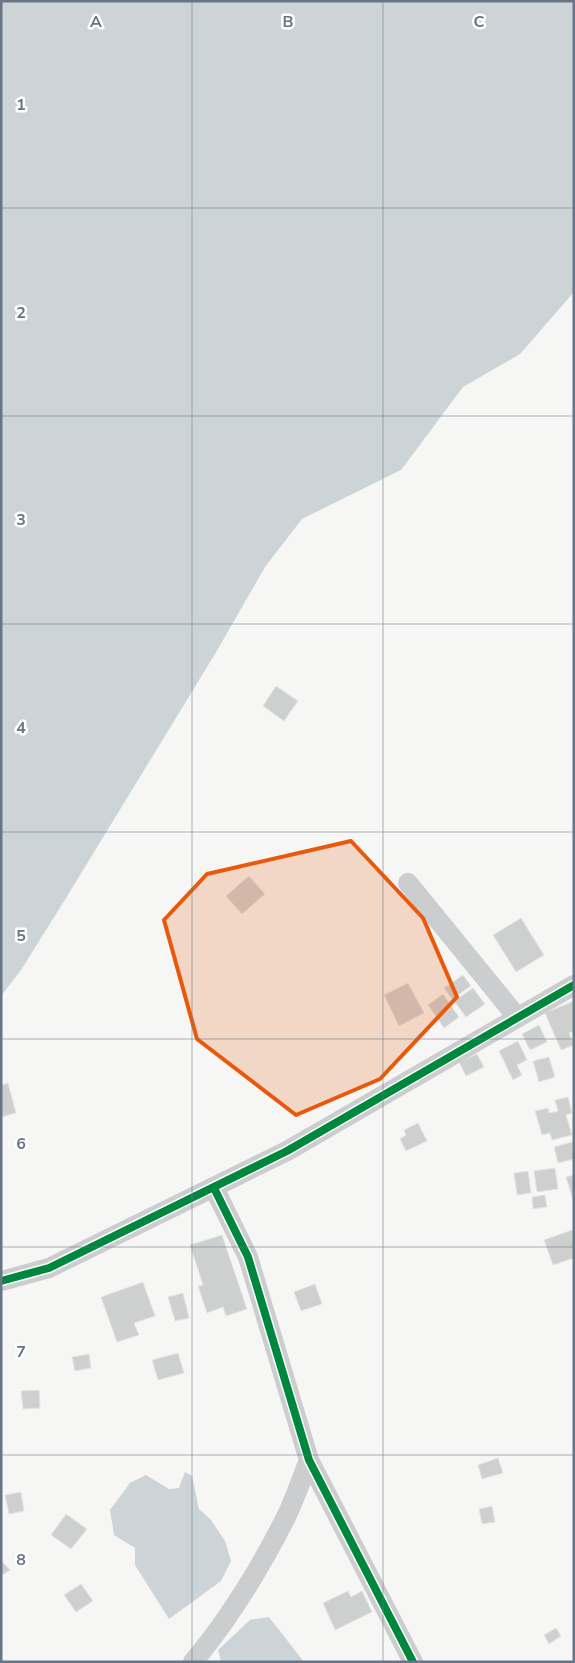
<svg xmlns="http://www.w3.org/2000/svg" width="575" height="1663" font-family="'Nunito Sans',sans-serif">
<rect width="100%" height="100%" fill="#f6f6f5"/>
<path fill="#cdd4d7" d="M 1,1 L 574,1 L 574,292 L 520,354 L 463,387 L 401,470 L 302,519 L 265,567 L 215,654 L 66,898 L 21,970 L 1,996 Z
M 185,1472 L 192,1476 L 199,1509 L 211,1520 L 225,1541 L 231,1561 L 221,1581 L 169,1619 L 135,1565 L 135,1548 L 114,1535 L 110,1510 L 130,1483 L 146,1475 L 169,1489 L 179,1488 Z
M 269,1617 L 304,1662 L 221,1662 L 218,1650 L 250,1620 Z"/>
<path fill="#ced0d0" stroke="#e5e5e4" d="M 276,686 L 298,701 L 284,721 L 263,706 Z
M 249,876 L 265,894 L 242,914 L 226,896 Z
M 521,918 L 544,955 L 516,972 L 493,935 Z
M 463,975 L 471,986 L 452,999 L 444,988 Z
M 408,983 L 424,1013 L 399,1026 L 384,995 Z
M 473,988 L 485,1004 L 466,1017 L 454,1001 Z
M 443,994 L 459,1017 L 444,1028 L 428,1005 Z
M 574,1001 L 574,1031 L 569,1033 L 574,1045 L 561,1050 L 545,1013 Z
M 539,1025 L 547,1042 L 530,1050 L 522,1034 Z
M 518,1041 L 527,1060 L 517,1065 L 522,1075 L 513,1080 L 499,1051 Z
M 477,1054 L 484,1067 L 466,1076 L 459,1062 Z
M 549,1057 L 555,1077 L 539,1082 L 533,1061 Z
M 8,1083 L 16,1113 L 1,1117 L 1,1085 Z
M 568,1097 L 572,1113 L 566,1115 L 572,1135 L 552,1140 L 550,1133 L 542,1135 L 535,1111 L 548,1108 L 549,1113 L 558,1111 L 555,1100 Z
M 418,1123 L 427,1141 L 406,1151 L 400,1139 L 406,1135 L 404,1130 Z
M 572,1142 L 574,1159 L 558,1163 L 554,1147 Z
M 555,1168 L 558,1189 L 537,1192 L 534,1171 Z
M 528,1171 L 531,1193 L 517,1195 L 514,1173 Z
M 574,1175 L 574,1200 L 573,1200 L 566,1177 Z
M 545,1195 L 547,1207 L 533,1209 L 532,1197 Z
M 572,1230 L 574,1235 L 574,1258 L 553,1265 L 544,1240 Z
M 222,1235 L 247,1309 L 226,1316 L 223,1307 L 207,1313 L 198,1286 L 203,1285 L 190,1245 Z
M 143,1282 L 155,1316 L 134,1323 L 139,1335 L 117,1342 L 101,1297 Z
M 315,1284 L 322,1304 L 301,1311 L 294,1292 Z
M 183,1293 L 189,1318 L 175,1321 L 168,1297 Z
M 178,1353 L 184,1373 L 158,1380 L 152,1360 Z
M 89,1354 L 91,1368 L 75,1371 L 72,1357 Z
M 39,1390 L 40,1408 L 23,1409 L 21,1391 Z
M 498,1458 L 503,1473 L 482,1479 L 478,1465 Z
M 21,1492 L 24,1511 L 9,1514 L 5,1495 Z
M 492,1506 L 495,1522 L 482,1524 L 479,1509 Z
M 66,1514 L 87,1529 L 71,1549 L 51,1535 Z
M 1,1560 L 10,1570 L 1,1576 Z
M 81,1584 L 93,1601 L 76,1612 L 64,1595 Z
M 348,1591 L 351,1597 L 362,1591 L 372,1612 L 335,1630 L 323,1603 Z
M 556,1628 L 561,1636 L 549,1644 L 544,1635 Z"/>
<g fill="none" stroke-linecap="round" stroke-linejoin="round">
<path stroke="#cccdce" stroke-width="20" d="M 408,883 L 517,1017
M 214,1188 L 248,1257 L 309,1460 L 413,1662
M 1,1281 L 49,1268 L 287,1151 L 574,985
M 193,1662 C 229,1619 259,1570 284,1521 C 294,1502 301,1480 309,1460"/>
<defs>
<path id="cycleway" d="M 214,1188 L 248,1257 L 309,1460 L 413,1662
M 1,1281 L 49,1268 L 287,1151 L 574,985"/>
</defs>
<use href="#cycleway" stroke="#fff" stroke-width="11"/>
<use href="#cycleway" stroke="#00873e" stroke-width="8"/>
</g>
<path fill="#e8590c" fill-opacity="0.2" stroke="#e8590c" stroke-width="4" stroke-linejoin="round" d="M 351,841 L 423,918 L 457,997 L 380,1079 L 296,1115 L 197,1039 L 164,920 L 207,874 Z"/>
<path fill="none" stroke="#677584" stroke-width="1" stroke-opacity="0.55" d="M 192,1 L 192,1662M 383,1 L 383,1662M 1,208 L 574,208M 1,416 L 574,416M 1,624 L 574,624M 1,832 L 574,832M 1,1039 L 574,1039M 1,1247 L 574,1247M 1,1455 L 574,1455"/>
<g font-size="16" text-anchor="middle" font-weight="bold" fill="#677584" stroke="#fff" stroke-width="5" stroke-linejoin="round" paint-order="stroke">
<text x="96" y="27">A</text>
<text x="288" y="27">B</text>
<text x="479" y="27">C</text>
<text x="21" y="110">1</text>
<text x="21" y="318">2</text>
<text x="21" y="525">3</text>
<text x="21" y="733">4</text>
<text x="21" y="941">5</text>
<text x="21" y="1149">6</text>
<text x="21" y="1357">7</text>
<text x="21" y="1565">8</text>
</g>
<rect width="575" height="1663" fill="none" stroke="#677584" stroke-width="5"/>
</svg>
